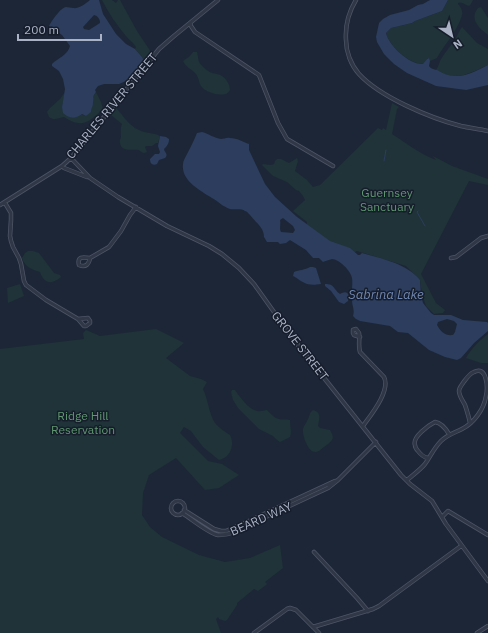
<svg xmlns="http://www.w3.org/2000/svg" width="488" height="633" font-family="'IBM Plex Sans',sans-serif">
<rect width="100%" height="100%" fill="#1d2637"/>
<path fill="#1f3338" d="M 102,0 L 112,0 L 116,3 L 118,0 L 120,0 L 137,31 L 151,52 L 144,61 L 142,57 L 135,49 L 136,47 C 133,42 128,39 125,35 C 116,24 108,12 102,0 Z
M 448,0 L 473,0 L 471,4 L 469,6 C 465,5 462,1 458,3 L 458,4 C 461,7 463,11 462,15 C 462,17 460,19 460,21 C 454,35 444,45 437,58 L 430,61 L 428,58 L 427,59 L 424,64 C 410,65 389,46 386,33 L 391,28 L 412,23 L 415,21 L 442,11 Z
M 481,7 L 488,18 L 488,35 C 479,28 469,19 478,8 Z
M 462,27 L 477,43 L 488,49 L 488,65 C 479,69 464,77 454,76 C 448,76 441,73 436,70 C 438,67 439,64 440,61 C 444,53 451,46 455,39 C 458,35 459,31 462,27 Z
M 193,52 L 197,52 C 198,55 198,59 199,62 C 201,65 205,69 208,71 C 211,73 213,73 217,74 C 224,75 230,83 230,90 C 229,92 227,94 225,94 C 218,96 205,92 201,86 C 199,83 199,78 196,74 C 192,69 186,68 183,61 L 190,56 Z
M 65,92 L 62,107 L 86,116 L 93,103 L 93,97 L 96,92 L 101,102 L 103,109 C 89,122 82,129 64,117 C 59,118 54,121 49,117 L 47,112 L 50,108 L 60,99 Z
M 392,103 L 399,107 L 397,109 L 392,134 C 406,143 420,154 436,160 L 433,156 L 452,166 L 488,179 L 488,185 L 469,181 L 421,274 L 436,303 L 445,310 L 443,313 L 434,314 L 426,306 L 422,294 L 420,280 L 406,266 L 357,251 L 353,253 L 328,241 L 307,226 L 307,222 L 293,211 L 305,200 L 303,196 L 299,191 L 296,190 L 287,182 L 273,176 L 262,165 L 263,164 L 271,165 L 274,164 L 275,161 L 277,159 L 281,159 L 289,163 L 297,158 L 298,161 L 295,171 L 307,180 L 313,187 L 320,185 L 378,128 L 382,130 L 383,128 L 386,130 Z
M 116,108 C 123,115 129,126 139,130 C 146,134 153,132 160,136 L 158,143 L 156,143 L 152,146 L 146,146 L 145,147 L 147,152 L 144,153 C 143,153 140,151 139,150 C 132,149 121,152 120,143 C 119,140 121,139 121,137 C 121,132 120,129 122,124 L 111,115 L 110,113 L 114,109 Z
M 28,251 L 33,251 L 39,253 L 54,273 L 60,275 L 61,277 C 52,285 44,284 40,272 C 32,270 24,266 22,258 L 25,253 Z
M 20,284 L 24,296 L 8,303 L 7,288 Z
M 156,329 L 184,343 L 166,358 L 190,376 L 201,379 L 207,382 L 203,389 C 208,399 209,414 215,423 C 219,428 225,432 230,435 C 231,437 232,439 232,442 C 233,450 227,459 219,460 L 203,447 L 191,431 L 184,427 L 180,433 L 208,461 L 222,464 L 239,475 L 219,488 L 205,490 L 176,458 L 149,475 L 143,493 L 142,515 L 150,527 L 162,537 L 199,555 L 225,562 L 250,558 L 280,545 L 283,568 L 265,582 L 267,584 L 266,585 L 258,591 L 254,589 L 237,603 L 237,605 L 227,620 L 225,621 L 219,619 L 218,617 L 216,619 L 221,633 L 0,633 L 0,349 L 84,339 L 83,333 L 86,330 L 100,336 Z
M 488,334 L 488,363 L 481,363 L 466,358 C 471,349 479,341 488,334 Z
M 232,390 L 235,390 C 239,396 249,410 257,411 C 260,412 264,410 267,410 C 271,414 274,418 279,419 C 283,420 286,419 290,420 C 290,427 292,432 290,437 L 280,442 L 276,439 L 273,436 L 259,429 L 238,408 L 233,400 L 231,392 Z
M 313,410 C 322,412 319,420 318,426 L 320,428 L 330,430 L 332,434 L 333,438 C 331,442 328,444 324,447 C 322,448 319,452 316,452 C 308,453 302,435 303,429 C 304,425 306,424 307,421 C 310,416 309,413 313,410 Z"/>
<path fill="#2c3d5e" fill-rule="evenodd" d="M 90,0 L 99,0 L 103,14 L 116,34 L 126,44 L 135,49 L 142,57 L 144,61 L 130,78 L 126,81 L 119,84 L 104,84 L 98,86 L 95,90 L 96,92 C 92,97 94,97 93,103 C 93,107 91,108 91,112 L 86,116 L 82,114 C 74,120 69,118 63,113 L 62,107 L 65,89 L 63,79 L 59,71 L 52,66 L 52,64 C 58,58 68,55 70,46 L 62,35 L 49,26 C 51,22 61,7 66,7 C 68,7 71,8 73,8 C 79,9 85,4 90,0 ZM 94,15 C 98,16 100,19 100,23 L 89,30 L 84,29 L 83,27 Z
M 430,0 L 448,0 L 442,11 L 415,21 L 412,23 L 391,28 L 386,33 C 389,46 410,65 423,64 L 427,59 L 429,58 L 430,61 L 429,66 C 431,69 433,69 437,70 C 442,73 449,76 455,76 C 466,77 478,70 488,65 L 488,85 L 466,90 L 436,86 L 407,73 L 394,64 L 384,54 L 377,42 L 376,37 L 379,23 L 383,19 L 390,15 L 409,10 L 418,5 L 423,4 Z
M 202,132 C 209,134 214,138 221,139 C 224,139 227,137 230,138 C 237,138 243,142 249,144 L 249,150 L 265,184 L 275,197 L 297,217 L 330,241 L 350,248 L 358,255 L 360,255 L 362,253 C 382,259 406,263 420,280 L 421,296 L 423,303 L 431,313 L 434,315 L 451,315 L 463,320 L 487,322 L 488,323 L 488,331 L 474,343 L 461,358 L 457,360 L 445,357 L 429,350 L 408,333 L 398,332 L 390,326 L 360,321 L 356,319 L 353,316 C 355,310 352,306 352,300 C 351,294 353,284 352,278 C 351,271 339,259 332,259 C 329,260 325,261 323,262 L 319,258 L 313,258 L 306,250 L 290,240 L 286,243 L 280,244 L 278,242 L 267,242 L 264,237 C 264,227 256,223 250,215 C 247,212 249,213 245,211 C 241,208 235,210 230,209 C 223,207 218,201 212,198 C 200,190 181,181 183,164 C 183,161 185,158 186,156 C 190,148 194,141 197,133 ZM 283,218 L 293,226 L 295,230 L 293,233 L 281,232 C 279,229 281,224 280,220 ZM 447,319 L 454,321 L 457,324 L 455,332 L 453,335 C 445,336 441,332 437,325 L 438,322 Z
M 160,136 L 166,137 L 169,139 C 169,144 167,146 164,149 C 164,152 169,154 165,158 L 159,160 L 157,164 C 152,166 150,163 150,159 L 155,154 L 159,154 L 160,152 L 158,146 Z
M 310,267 L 313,267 L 316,268 L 321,284 C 308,286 305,284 295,277 L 293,276 L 294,272 C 299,270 305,270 310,267 Z
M 325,284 C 335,284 333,289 340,294 C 344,292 347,291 349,296 L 348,301 L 344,304 L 339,302 L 331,291 L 325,286 Z"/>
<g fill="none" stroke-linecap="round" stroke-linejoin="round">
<path stroke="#2c3d5e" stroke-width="1" d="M 384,161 L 386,150
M 418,211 L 417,212 L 425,226"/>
<defs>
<path id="minor" d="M 356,0 C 348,13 345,25 346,40 C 346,52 351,65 359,74 C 380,97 430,118 461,126 C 470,128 479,129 488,131
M 190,23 L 191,26 L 195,32 L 259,75 L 278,123 L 287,139 L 333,166
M 71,158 L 90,178 L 118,197 L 167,226 L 209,246 L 222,254 L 239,268 L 254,284 L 294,340 L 401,475 L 410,484 L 432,501 L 446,524 L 488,581
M 62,166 L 64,168 L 87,177
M 5,203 L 11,213 L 11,220 L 10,236 L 11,241 L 13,247 L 19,258 L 21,264 L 24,281 L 26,285 L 46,300 L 78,319 L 84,326 L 86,326 L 90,323 L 90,321 L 88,318 L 78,319
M 0,205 L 62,166 L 71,158 L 159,49 L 174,36 L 218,0
M 90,258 C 83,257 77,256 79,265 C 86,268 89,264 90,258 L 109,247 L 121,231 L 130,215 L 136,207
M 451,258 L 456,257 L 481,238 L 488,236
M 360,337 L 354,335 L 353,333 L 353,330 L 356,329 L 359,333 C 360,339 358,346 360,352 L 384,377 C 391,391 370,416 363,426
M 428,458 C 423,457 421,455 418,451 C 417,450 415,447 415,445 C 412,437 429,425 435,422 C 442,423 446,429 449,434
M 407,480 C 413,475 420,470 425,464 C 430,457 434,448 441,441 C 447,435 454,433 462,429 C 474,423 484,409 486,396 C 488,388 487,365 474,372 C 469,374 466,379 463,383 C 461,386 459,388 459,391 C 459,396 463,401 465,405 C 467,411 469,417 470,423
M171 508a7 7 0 1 1 14 0a7 7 0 1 1-14 0Z
M 184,510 L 214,529 L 221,531 L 226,531 L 251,520 L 335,481
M 182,513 C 192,519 208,533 218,535 C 222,535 226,535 231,533 L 328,488 L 338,480 L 376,442
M 442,517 L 448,511 L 488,535
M 314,552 L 357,598 L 368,611
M 313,627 L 373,609 L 379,606 L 461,546
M 254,633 L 287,609 L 290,608 L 296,610 L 319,633
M 477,633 L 488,626"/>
</defs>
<use href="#minor" stroke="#4e5566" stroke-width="4.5"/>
<use href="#minor" stroke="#303847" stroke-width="3"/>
</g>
<g text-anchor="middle" stroke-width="3" stroke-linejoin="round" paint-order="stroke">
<g font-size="12" fill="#aab2c5" stroke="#161d2b">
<text transform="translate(112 106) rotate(-50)" y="4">CHARLES RIVER STREET</text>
<text transform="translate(300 346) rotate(52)" y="4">GROVE STREET</text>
<text transform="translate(261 519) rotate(-24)" y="4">BEARD WAY</text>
</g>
<g font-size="12" fill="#609771" stroke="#161d2b">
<text x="387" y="197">Guernsey<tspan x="387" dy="14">Sanctuary</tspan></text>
<text x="83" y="420">Ridge Hill<tspan x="83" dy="14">Reservation</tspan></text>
</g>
<g font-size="13" font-style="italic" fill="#6f86b1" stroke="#161d2b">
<text x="386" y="299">Sabrina Lake</text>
</g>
</g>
<g transform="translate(452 36) rotate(145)" stroke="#161d2b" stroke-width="3" paint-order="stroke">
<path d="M0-3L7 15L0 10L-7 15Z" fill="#aab2c5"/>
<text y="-6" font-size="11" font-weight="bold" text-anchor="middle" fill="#aab2c5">N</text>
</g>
<path d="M18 34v6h83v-6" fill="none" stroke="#aab2c5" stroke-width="2"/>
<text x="24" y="34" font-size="12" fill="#aab2c5" stroke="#161d2b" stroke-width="3" paint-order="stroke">200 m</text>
</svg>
